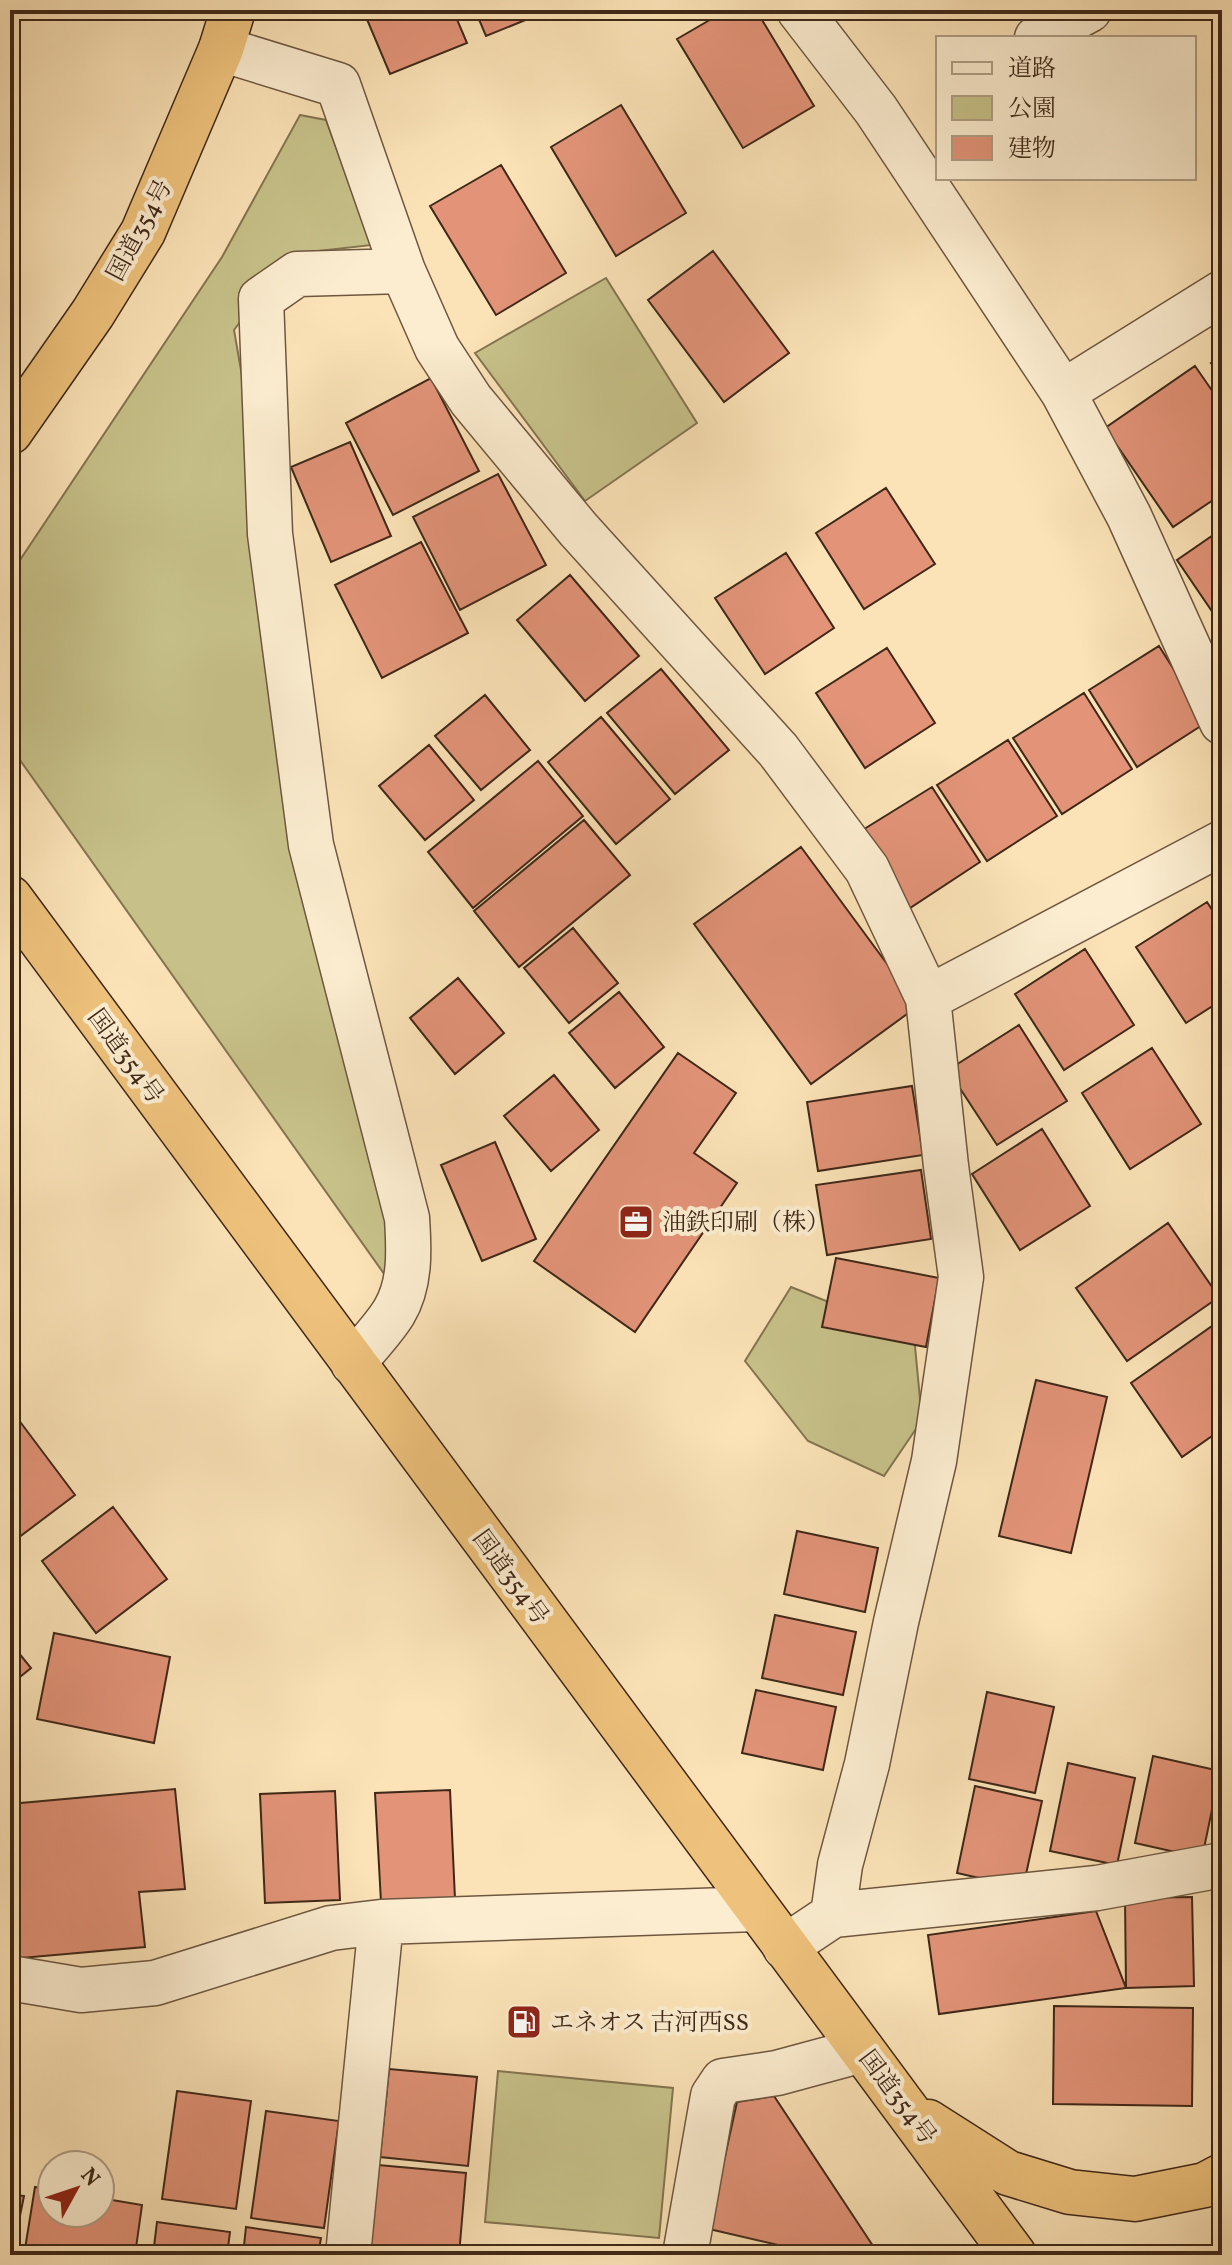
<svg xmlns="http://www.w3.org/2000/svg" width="1232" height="2265" font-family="Vollkorn,'Noto Serif JP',serif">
<rect width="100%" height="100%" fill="#fbe3b7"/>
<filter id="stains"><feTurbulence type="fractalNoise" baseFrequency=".0025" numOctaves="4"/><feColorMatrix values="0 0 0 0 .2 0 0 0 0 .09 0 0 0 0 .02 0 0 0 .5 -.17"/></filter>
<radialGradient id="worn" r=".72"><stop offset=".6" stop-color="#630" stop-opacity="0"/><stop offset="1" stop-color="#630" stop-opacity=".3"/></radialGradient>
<path fill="#c7c189" stroke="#837450" stroke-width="2" d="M 300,115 L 326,120 L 372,245 L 292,254 L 234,330 L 389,1223 L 387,1278 L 10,746 L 10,575 L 222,257 Z
M 606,278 L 697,423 L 585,501 L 475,353 Z
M 791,1287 L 914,1336 L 922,1420 L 884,1476 L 808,1441 L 745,1361 Z
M 498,2071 L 673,2088 L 659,2238 L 485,2222 Z"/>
<path fill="#e29378" stroke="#3f2818" stroke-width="2" d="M 363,10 L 453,10 L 467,43 L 390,74 Z
M 475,10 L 550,10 L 486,36 Z
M 727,10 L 756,10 L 814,106 L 743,148 L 677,39 Z
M 621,105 L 686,213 L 616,256 L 551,147 Z
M 501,165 L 566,273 L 496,315 L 430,206 Z
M 713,251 L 789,353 L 724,402 L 648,300 Z
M 1222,356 L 1222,379 L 1211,363 Z
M 1195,366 L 1222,405 L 1222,494 L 1173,527 L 1105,428 Z
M 431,378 L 479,471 L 393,515 L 346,423 Z
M 350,442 L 391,536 L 331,562 L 291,467 Z
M 498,474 L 546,565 L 460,610 L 413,517 Z
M 886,488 L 935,564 L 864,609 L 816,533 Z
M 1222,529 L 1222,626 L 1177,560 Z
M 421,542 L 468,633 L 382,678 L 335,585 Z
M 786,553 L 834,628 L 765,674 L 715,598 Z
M 570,575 L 639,656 L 585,701 L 517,620 Z
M 1159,646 L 1207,722 L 1137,767 L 1089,690 Z
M 887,648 L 935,723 L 865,768 L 816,693 Z
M 661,669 L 729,750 L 675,794 L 607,713 Z
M 1084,693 L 1132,769 L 1062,814 L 1013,738 Z
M 485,695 L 530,750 L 481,790 L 435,736 Z
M 601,717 L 670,799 L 616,844 L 548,762 Z
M 1008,740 L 1057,816 L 987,861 L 937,785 Z
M 429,745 L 474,800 L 425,840 L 379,786 Z
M 538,761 L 583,816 L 473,908 L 428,852 Z
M 932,787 L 980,862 L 910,908 L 861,831 Z
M 584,820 L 630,875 L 519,967 L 474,911 Z
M 801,847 L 918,1006 L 811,1084 L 694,924 Z
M 1207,902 L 1222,925 L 1222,1000 L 1186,1023 L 1136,947 Z
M 573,928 L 618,983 L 569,1023 L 524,968 Z
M 1085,949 L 1134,1025 L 1064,1070 L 1015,994 Z
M 458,978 L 504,1033 L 455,1074 L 410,1018 Z
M 619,992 L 664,1047 L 615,1088 L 569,1033 Z
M 1019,1025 L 1067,1101 L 997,1145 L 948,1070 Z
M 1152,1048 L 1201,1124 L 1130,1169 L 1082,1093 Z
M 678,1053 L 736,1093 L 694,1153 L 737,1183 L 635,1332 L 534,1261 Z
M 554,1075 L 599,1130 L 551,1171 L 504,1116 Z
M 912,1086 L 923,1155 L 818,1171 L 807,1102 Z
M 1042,1129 L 1090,1206 L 1020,1250 L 972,1174 Z
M 495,1142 L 536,1239 L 482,1261 L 441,1165 Z
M 921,1170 L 931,1239 L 827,1255 L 816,1185 Z
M 1168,1223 L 1219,1297 L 1127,1361 L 1076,1288 Z
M 836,1258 L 939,1278 L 926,1347 L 822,1327 Z
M 1222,1319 L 1222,1429 L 1182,1457 L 1131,1383 Z
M 1036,1380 L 1107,1397 L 1071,1553 L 999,1536 Z
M 21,1423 L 75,1495 L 10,1544 L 10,1432 Z
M 113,1507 L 167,1579 L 96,1633 L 42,1561 Z
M 797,1531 L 878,1548 L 865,1612 L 784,1594 Z
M 775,1615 L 856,1632 L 843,1695 L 762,1678 Z
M 54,1633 L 170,1657 L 154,1743 L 37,1719 Z
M 10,1642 L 31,1668 L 10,1685 Z
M 756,1690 L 836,1707 L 823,1770 L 742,1753 Z
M 987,1692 L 1054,1707 L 1035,1793 L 969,1779 Z
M 1153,1756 L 1220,1771 L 1202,1858 L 1135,1843 Z
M 1068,1763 L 1135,1778 L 1117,1865 L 1050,1851 Z
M 975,1786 L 1042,1801 L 1023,1888 L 957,1873 Z
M 175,1789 L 185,1889 L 139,1892 L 145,1947 L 10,1959 L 10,1804 Z
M 450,1790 L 455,1899 L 381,1902 L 375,1793 Z
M 335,1791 L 340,1900 L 265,1903 L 260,1794 Z
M 1192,1897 L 1194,1986 L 1126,1988 L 1125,1898 Z
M 1096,1911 L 1126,1988 L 939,2014 L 928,1935 Z
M 1054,2006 L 1193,2008 L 1192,2106 L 1053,2104 Z
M 389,2069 L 477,2077 L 468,2166 L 380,2157 Z
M 177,2091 L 251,2101 L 236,2209 L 162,2199 Z
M 774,2096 L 879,2255 L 821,2255 L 709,2229 L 737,2102 Z
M 266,2111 L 339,2121 L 324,2228 L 251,2218 Z
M 378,2165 L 466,2173 L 459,2255 L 370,2253 Z
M 35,2187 L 52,2190 L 52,2213 L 100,2213 L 100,2198 L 142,2205 L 135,2255 L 24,2255 Z
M 10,2194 L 24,2196 L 12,2255 L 10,2255 Z
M 157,2222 L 230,2232 L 227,2255 L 153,2255 Z
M 246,2227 L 321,2238 L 318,2255 L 243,2255 Z
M 574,2246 L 652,2255 L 573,2255 Z
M 480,2248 L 543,2255 L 480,2255 Z"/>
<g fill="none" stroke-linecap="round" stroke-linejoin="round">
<defs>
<path id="minor" d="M 799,10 L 876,110 L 1063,392
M 1037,38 L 1089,10
M 221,49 L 338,85 L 403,271 L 437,348 L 471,400 L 578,529 L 778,750 L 867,869 L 928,998 L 946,1166 L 961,1277 L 934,1461 L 896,1622 L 867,1764 L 840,1865 L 833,1915
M 1222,293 L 1063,392 L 1129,516 L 1222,722
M 928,998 L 1222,843
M 353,1363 C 366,1347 383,1330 394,1312 C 411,1284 409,1249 407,1218 L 311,845 L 270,534 L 261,299 L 297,274 L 403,271
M 785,1947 L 833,1915 L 1097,1888 L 1222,1865
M 10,1978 L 81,1990 L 155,1983 L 331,1928 L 381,1922 L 756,1909
M 348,2255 L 381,1922
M 685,2255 L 713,2096 L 723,2081 L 777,2073 L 862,2050"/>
<path id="highway" d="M 10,432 L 93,313 L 143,232 L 221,49 L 233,10
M 10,898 L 1014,2255
M 928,2122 L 1008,2173 L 1070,2192 L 1135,2199 L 1205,2185 L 1222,2176"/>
</defs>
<use href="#minor" stroke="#6e5740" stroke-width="47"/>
<use href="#highway" stroke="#3f2818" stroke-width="47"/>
<use href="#minor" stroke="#fcedd0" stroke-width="44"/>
<use href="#highway" stroke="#eec27c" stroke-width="44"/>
</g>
<defs>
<symbol id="office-square" viewBox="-11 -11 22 22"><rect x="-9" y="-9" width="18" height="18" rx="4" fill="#8f2418" stroke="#fcedd0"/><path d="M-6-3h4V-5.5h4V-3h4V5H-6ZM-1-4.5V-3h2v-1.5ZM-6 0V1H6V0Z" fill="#fff"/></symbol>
<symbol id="fuel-square" viewBox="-11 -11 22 22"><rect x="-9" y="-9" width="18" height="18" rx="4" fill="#8f2418" stroke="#fcedd0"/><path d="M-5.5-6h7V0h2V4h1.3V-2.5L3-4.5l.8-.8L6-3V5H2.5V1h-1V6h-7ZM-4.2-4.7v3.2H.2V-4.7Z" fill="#fff"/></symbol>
</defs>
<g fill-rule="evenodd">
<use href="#office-square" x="616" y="1202" width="40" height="40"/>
<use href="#fuel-square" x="504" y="2002" width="40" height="40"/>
</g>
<g text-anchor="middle" stroke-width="8" stroke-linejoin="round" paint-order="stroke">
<g font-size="24" fill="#3f2818" stroke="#fcedd0">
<text transform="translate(139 230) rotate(-62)" y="8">国道354号</text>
<text transform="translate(126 1056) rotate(54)" y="8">国道354号</text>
<text transform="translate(511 1577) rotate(54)" y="8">国道354号</text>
<text transform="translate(898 2097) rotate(53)" y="8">国道354号</text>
</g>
<g font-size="24" fill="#3f2818" stroke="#fcedd0" text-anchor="start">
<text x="662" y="1230">油鉄印刷（株）</text>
<text x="550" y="2030">エネオス 古河西SS</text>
</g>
</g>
<rect width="1232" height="2265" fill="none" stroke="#fbe3b7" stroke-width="40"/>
<rect x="12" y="12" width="1208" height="2241" fill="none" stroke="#3f2818" stroke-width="4"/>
<rect x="20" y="20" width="1192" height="2225" fill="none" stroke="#3f2818" stroke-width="2"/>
<rect x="936" y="36" width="260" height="144" fill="#fcedd0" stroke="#b09e86" stroke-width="2"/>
<rect x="952" y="62" width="40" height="12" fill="#fcedd0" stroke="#b09e86" stroke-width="2"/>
<text x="1008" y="76" font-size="24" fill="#3f2818">道路</text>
<rect x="952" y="96" width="40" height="24" fill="#c7c189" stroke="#b09e86" stroke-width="2"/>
<text x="1008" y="116" font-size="24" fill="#3f2818">公園</text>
<rect x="952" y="136" width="40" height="24" fill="#e29378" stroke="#b09e86" stroke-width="2"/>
<text x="1008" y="156" font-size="24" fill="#3f2818">建物</text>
<g transform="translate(76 2189) rotate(50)"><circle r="38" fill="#fcedd0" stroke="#b09e86" stroke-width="2"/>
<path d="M0-6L14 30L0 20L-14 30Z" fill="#8f2418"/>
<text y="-12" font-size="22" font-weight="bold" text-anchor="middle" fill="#3f2818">N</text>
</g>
<rect width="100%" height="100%" filter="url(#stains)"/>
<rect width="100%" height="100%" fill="url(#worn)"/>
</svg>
